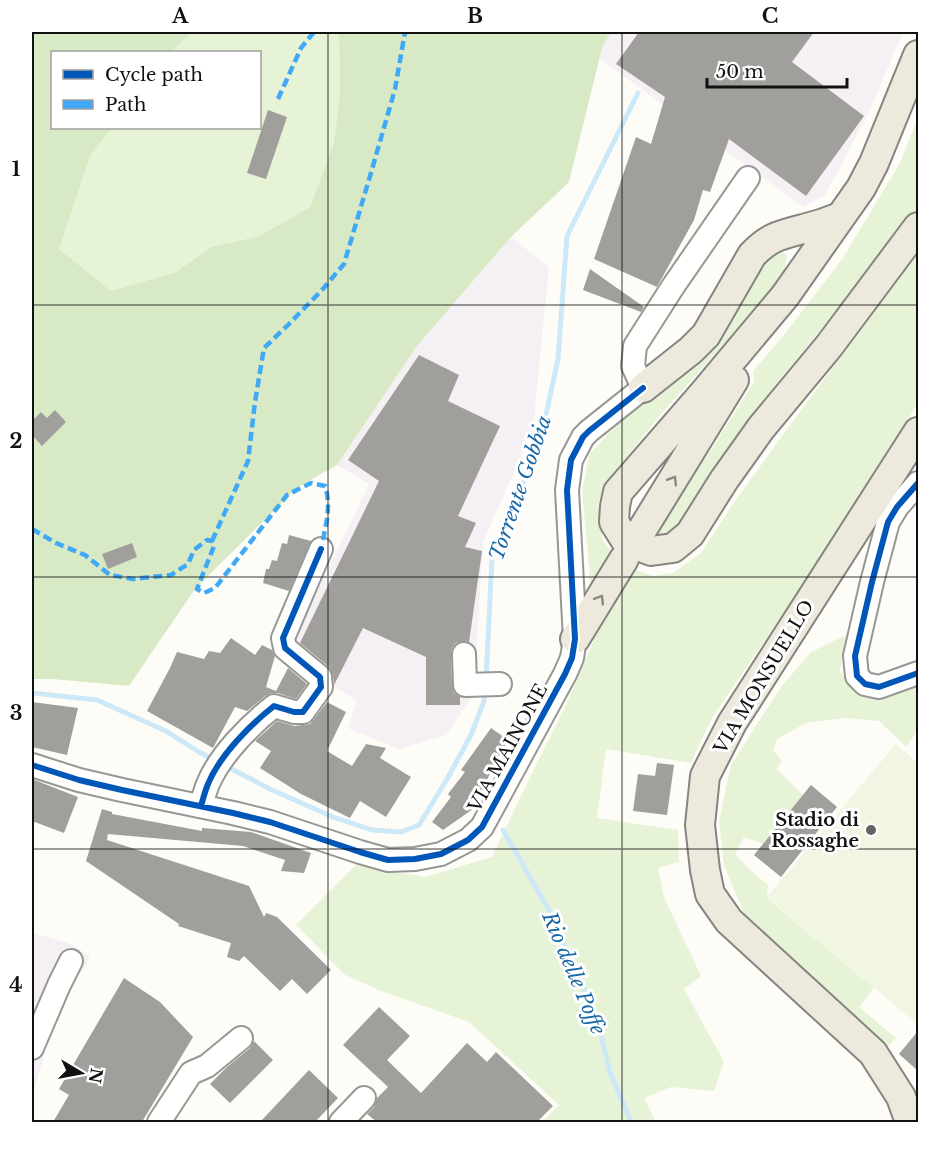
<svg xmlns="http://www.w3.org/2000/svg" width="950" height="1154" font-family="'Libre Baskerville',serif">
<rect width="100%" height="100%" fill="#fdfcf7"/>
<path fill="#f5f0f3" d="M 611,32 L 903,32 L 868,114 L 825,195 L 803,207 L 600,59 L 602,48 Z
M 511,237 L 549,267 L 533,429 L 483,542 L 474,694 L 446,735 L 399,749 L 348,728 L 357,701 L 297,663 L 287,654 L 369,484 L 337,465 L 417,346 Z
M 32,933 L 68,943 L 90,957 L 56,1012 L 34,1091 L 34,1122 L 32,1122 Z"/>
<path fill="#e7f3d7" d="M 192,32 L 339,32 L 340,93 L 334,142 L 310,207 L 259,236 L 211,247 L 176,272 L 111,291 L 59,249 L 91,154 L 112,128 L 260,128 L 260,52 L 171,52 Z
M 918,117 L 918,208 L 865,276 L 776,384 L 743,429 L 697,504 L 693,501 L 670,535 L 654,536 L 640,521 L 642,499 L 683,452 L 706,458 L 754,382 L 753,371 L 784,335 L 843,258 L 901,161 Z
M 778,249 L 787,256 L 784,274 L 764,307 L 723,345 L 661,414 L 609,479 L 598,503 L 603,541 L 625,566 L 653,576 L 673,573 L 701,553 L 735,501 L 801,410 L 918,254 L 918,403 L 840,529 L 712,718 L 691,763 L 606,749 L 597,818 L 678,830 L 679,862 L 658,868 L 664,897 L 701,976 L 684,989 L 724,1062 L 714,1091 L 671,1087 L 644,1098 L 656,1122 L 542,1122 L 559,1105 L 469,1022 L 381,991 L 345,975 L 296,925 L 356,865 L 425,877 L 492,857 L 536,765 L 566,705 L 593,642 L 589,564 L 582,492 L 589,454 L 630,412 L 715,340 L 746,295 L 760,262 Z
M 850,633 L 839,672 L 859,687 L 918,684 L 918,730 L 906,747 L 879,721 L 846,718 L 806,723 L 777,739 L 773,750 L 782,761 L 777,769 L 803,795 L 763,844 L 744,837 L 735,854 L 749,869 L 768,885 L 767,898 L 874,988 L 859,1007 L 896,1038 L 885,1050 L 747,921 L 724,865 L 719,821 L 731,765 L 781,687 L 811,652 Z"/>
<path fill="#d8eac5" d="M 32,32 L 192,32 L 171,52 L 52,52 L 52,128 L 112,128 L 91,154 L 59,249 L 111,291 L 176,272 L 211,247 L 259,236 L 310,207 L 334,142 L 340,93 L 339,32 L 611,32 L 602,48 L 569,182 L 511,237 L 417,346 L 337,465 L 298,487 L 195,589 L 129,686 L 53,679 L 32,679 Z"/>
<path fill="#f0f6e1" d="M 896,744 L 918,763 L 918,1025 L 767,897 Z"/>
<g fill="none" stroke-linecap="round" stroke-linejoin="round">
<path stroke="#cde8f7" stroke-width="5" d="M 486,680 L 492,558 L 541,438 L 558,359 L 567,236 L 638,93
M 32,693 L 97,700 L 166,731 L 199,752 L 216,761
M 224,765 L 272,790 L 333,817 L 372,830 L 401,832 L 419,825 L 446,781 L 471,735 L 484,701 L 485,690
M 503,830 L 550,912 L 597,1020 L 610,1072 L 631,1122"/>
</g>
<path fill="#a19f9c" d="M 639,32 L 814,32 L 792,62 L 864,116 L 806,196 L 729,139 L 710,192 L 703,190 L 694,220 L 657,287 L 594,259 L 636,137 L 651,144 L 665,97 L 616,64 Z
M 268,110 L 287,117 L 266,179 L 247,173 Z
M 590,269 L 644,307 L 641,312 L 583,290 Z
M 419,355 L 459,375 L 448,401 L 500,426 L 458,516 L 476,523 L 465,547 L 482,551 L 469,642 L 463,641 L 456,643 L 452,648 L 451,654 L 452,686 L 454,693 L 460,697 L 460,705 L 426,705 L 426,657 L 363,628 L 334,685 L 333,675 L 329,667 L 300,643 L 379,481 L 348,460 Z
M 55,410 L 66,422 L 42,446 L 32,435 L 32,421 L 41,412 L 47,418 Z
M 289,535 L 311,541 L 289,591 L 263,583 L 266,569 L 269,569 L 272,560 L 277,561 L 282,543 L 287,544 Z
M 132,543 L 137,557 L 108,569 L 102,554 Z
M 231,638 L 255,655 L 262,645 L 272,650 L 275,656 L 266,687 L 276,691 L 288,668 L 307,684 L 296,699 L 278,693 L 272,693 L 265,696 L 247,711 L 235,707 L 213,748 L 147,711 L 170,668 L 177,652 L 204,659 L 209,651 L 220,653 Z
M 32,702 L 78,708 L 67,755 L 32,747 Z
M 327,702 L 346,712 L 327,751 L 352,766 L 366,744 L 386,748 L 380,758 L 411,777 L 386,817 L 360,801 L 350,818 L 301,794 L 260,768 L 271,751 L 255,741 L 277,721 L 294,726 L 310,724 Z
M 491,728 L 508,740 L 491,771 L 477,803 L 473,809 L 443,830 L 432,822 L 451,797 L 448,794 L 465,772 L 461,770 Z
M 657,763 L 674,765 L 667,815 L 633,811 L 638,774 L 655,776 Z
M 32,779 L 78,797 L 64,833 L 32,821 Z
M 811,785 L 837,807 L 781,877 L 754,855 Z
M 102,809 L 112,812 L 112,814 L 202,831 L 202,828 L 251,832 L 311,853 L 304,873 L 281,871 L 285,860 L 243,846 L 108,834 L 107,840 L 249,886 L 264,917 L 266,913 L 277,917 L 331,970 L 307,994 L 292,979 L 280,991 L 244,956 L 239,961 L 227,957 L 231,943 L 178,926 L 179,924 L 86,861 Z
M 124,978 L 160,1002 L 193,1037 L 142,1122 L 53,1122 L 69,1095 L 59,1089 Z
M 379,1007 L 410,1036 L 387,1060 L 421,1093 L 467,1043 L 487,1062 L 496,1052 L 553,1106 L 537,1122 L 377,1122 L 367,1114 L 374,1107 L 377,1098 L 388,1087 L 343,1045 Z
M 918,1031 L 918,1071 L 899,1054 Z
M 254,1041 L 273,1060 L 230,1103 L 210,1084 L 227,1067 L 250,1048 Z
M 309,1070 L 338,1098 L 315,1122 L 260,1122 Z"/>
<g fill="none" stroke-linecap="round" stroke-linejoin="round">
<defs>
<path id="minor" d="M 918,483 L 897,507 L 888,522 L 872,582 L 855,656 L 857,676 L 865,684 L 879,687 L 918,673
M 464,654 L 465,685 L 500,684
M 32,765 L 79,780 L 122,790 L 233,813 L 270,822 L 360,852 L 388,860 L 415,859 L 441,854 L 468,840 L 482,827 L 565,674 L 572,658 L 575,639 L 567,490 L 571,460 L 583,437 L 589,431 L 643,388 L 633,366 L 635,346 L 674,285 L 748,178
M 201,806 C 203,799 205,791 208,784 C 220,755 250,725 274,706 L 294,712 L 303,712 L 321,687 L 320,677 L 285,648 L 283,638 L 321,549
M 32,1048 L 59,985 L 71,961
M 159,1122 L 191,1073 L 207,1066 L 241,1038
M 341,1122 L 364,1098"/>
<path id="major" d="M 918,55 L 874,163 L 861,188 L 785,296 L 703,394 L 618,492 L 615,506 L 614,522 L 626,541 L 651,551 L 673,548 L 690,534 L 724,480 L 761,428 L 829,346 L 918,227
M 643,388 L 691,350 L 706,335 L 752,255 C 769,237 780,235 803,229 C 816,226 828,222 840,217
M 642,530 L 734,380
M 575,639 L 624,559
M 910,1122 L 901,1097 L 873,1053 L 729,921 L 710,894 L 705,870 L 700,825 L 705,776 L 732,723 L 918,432"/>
</defs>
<use href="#minor" stroke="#979795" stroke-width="26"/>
<use href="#major" stroke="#858482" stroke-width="32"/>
<use href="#minor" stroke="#fffffe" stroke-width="22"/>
<use href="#major" stroke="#ede9dc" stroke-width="28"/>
<path stroke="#3fa9f5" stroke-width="4.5" stroke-dasharray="9 4.5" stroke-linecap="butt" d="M 278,99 L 301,48 L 314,32
M 32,529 L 56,543 L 85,555 L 110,575 L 133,579 L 171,575 L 188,564 L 194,550 L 207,540 L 212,541 L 214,546 L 197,589 L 204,593 L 215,588 L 287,495 L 311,483 L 325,486 C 332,507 325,528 321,549
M 212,541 L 248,461 L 255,402 L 264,348 L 289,324 L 322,290 L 344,264 L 373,166 L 395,89 L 405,32"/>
<defs>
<path id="cycleway" d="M 918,483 L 897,507 L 888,522 L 872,582 L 855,656 L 857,676 L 865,684 L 879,687 L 918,673
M 32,765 L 79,780 L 122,790 L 233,813 L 270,822 L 360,852 L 388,860 L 415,859 L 441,854 L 468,840 L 482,827 L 565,674 L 572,658 L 575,639 L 567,490 L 571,460 L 583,437 L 589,431 L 643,388
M 201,806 C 203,799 205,791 208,784 C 220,755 250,725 274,706 L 294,712 L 303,712 L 321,687 L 320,677 L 285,648 L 283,638 L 321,549"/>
</defs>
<use href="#cycleway" stroke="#fff" stroke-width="10"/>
<use href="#cycleway" stroke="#0057b8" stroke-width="6"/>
</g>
<defs><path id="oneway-chevron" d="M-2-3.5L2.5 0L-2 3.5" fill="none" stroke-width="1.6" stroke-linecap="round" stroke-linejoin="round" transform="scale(1.5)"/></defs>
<g stroke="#8a8881">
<use href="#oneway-chevron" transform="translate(673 480) rotate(-58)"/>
<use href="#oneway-chevron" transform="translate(600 599) rotate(-58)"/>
</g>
<path fill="none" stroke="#111" stroke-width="1.5" stroke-opacity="0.55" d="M 328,32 L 328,1122M 622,32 L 622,1122M 32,305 L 918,305M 32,577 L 918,577M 32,849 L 918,849"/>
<circle fill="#646362" stroke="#fff" stroke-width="2" cx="871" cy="830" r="6"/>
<g text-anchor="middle" stroke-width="6" stroke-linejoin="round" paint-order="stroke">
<g font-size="18" fill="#111" stroke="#fff">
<text transform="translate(764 677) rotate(-59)" y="6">VIA MONSUELLO</text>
<text transform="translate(508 748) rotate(-61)" y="6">VIA MAINONE</text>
</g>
<g font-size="18" font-weight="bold" fill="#111" stroke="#fff" text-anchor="end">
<text x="859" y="826">Stadio di<tspan x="859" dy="21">Rossaghe</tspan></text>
</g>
<g font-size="20" font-style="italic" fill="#1768a6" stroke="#fff">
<text transform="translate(520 488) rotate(-71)" y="7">Torrente Gobbia</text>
<text transform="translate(574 973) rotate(67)" y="7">Rio delle Poffe</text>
</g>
</g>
<rect width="950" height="1154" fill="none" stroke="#ffffff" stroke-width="66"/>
<rect x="51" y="51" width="210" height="78" fill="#ffffff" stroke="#a0a0a0" stroke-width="1.5"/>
<rect x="63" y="70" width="30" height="9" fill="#0057b8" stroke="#a0a0a0" stroke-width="1.5"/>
<text x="105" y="81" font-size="18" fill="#111111">Cycle path</text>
<rect x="63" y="100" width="30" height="9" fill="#3fa9f5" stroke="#a0a0a0" stroke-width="1.5"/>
<text x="105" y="111" font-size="18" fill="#111111">Path</text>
<g transform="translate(81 1073) rotate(100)" stroke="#ffffff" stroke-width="4.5" paint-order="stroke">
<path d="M0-4.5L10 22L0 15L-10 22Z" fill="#111111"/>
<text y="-9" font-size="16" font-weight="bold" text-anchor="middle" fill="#111111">N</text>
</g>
<path d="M707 78v9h140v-9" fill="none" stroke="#111111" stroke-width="3"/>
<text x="716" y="78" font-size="18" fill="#111111" stroke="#ffffff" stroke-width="4.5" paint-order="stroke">50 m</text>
<rect x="33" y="33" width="884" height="1088" fill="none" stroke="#111" stroke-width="2"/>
<g font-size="20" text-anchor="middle" font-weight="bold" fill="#111">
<text x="180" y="23">A</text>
<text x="475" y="23">B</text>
<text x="770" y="23">C</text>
<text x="16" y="176">1</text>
<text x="16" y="448">2</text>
<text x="16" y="720">3</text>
<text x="16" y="992">4</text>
</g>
</svg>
